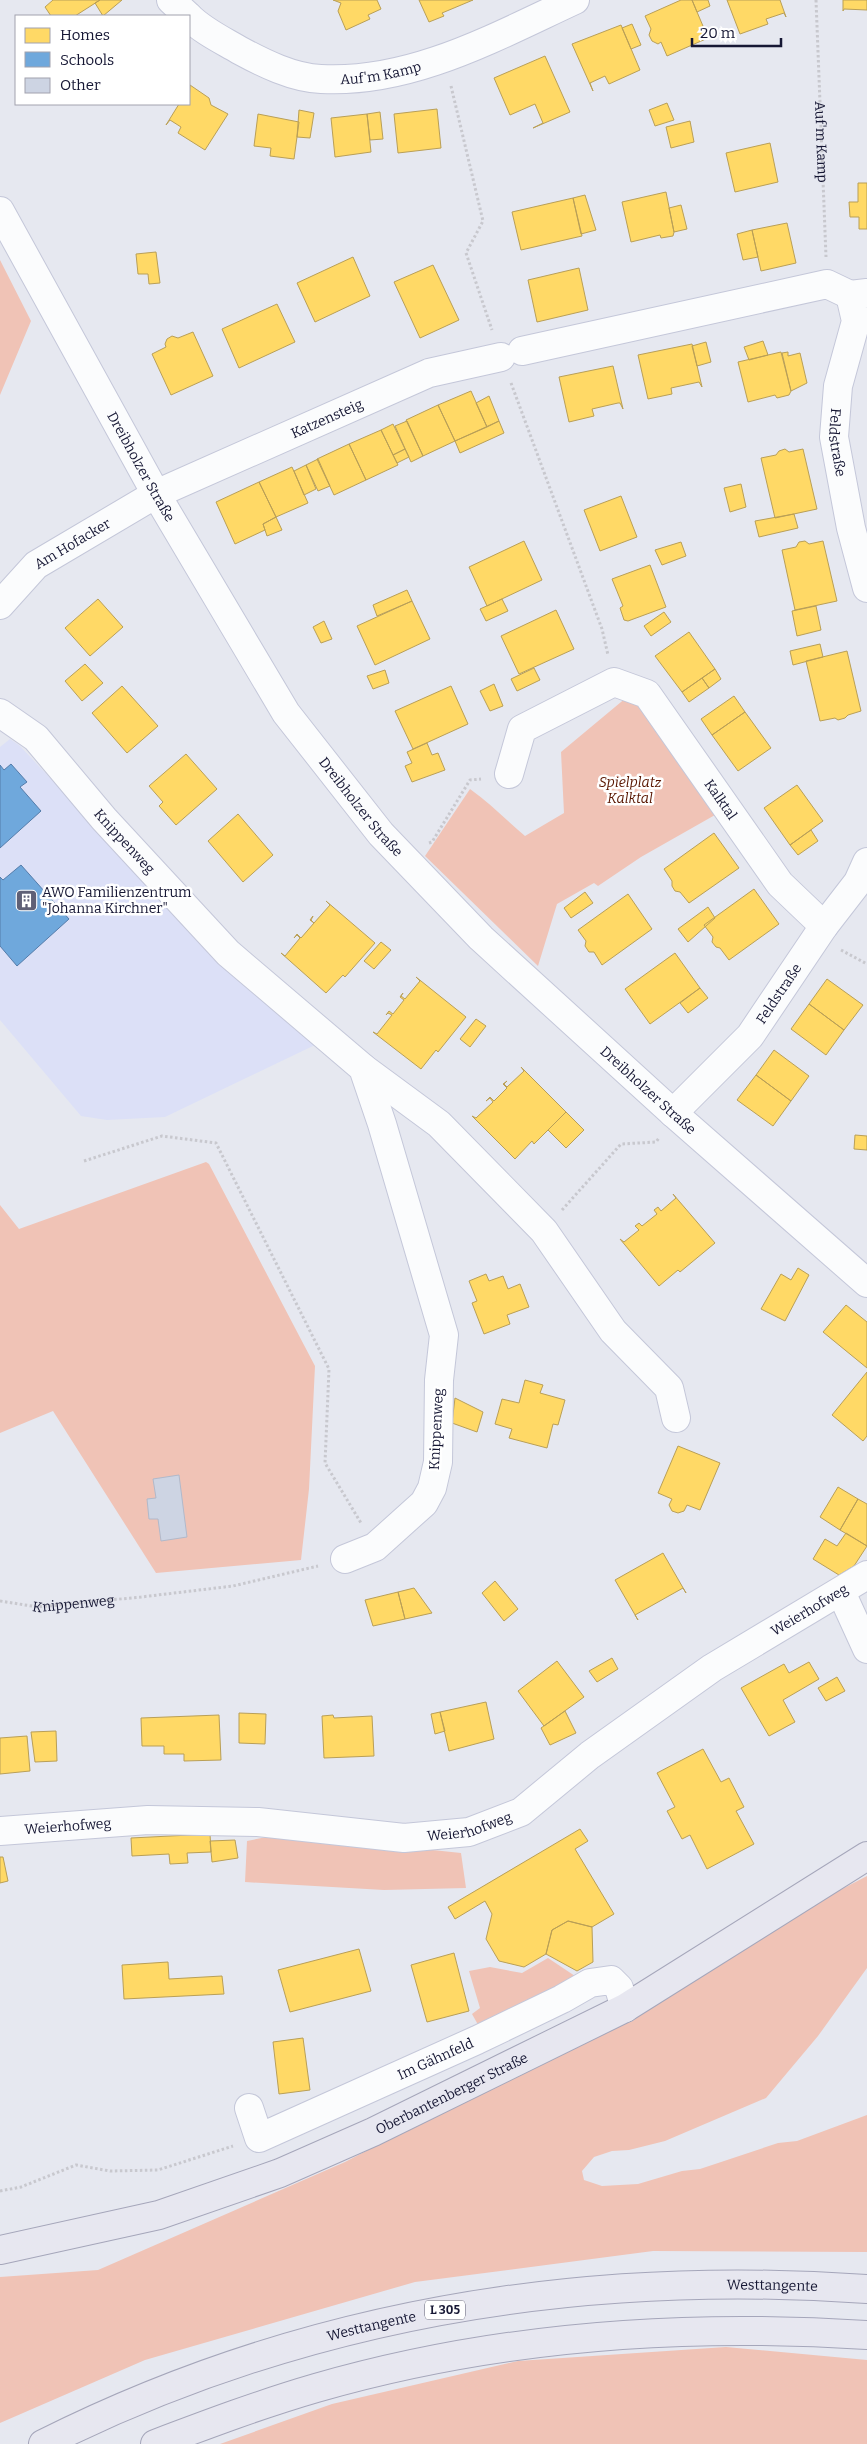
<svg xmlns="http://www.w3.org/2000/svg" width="867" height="2444" font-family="Bitter,serif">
<rect width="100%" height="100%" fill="#e6e8f0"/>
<path fill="#dce0f7" d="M 10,739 L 20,746 L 144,878 L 315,1045 L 165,1117 L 107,1120 L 81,1116 L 0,1020 L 0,747 Z"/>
<path fill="#f0c3b6" d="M 0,260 L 31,321 L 0,395 Z
M 633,692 L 722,811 L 641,857 L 598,886 L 594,883 L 557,904 L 538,966 L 425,856 L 470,789 C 490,803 506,820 525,836 L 564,813 L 561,752 Z
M 206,1162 L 209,1164 L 315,1366 L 309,1489 L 301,1560 L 156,1573 L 53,1411 L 0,1433 L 0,1205 L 19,1229 Z
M 281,1834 L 461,1853 L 466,1888 L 384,1890 L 245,1882 L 247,1841 Z
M 867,1876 L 867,1968 L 818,2036 L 766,2098 L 665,2141 L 629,2150 L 612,2151 L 594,2157 L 582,2171 L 584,2180 L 602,2186 L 638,2184 L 682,2171 L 700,2169 L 778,2143 L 797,2141 L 867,2115 L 867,2252 L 653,2251 L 415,2282 L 145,2360 L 0,2423 L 0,2277 L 98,2270 L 345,2162 L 624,2017 L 823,1899 Z
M 548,1958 L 575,1976 L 481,2030 L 472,2014 L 480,2008 L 469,1971 L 490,1967 L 522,1973 Z
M 726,2347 L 867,2360 L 867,2444 L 220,2444 L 332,2404 L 518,2361 Z"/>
<path fill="#ffd966" stroke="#b99f57" d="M 53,0 L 100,0 L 75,16 L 51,16 L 45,7 Z
M 100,0 L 122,0 L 103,16 L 95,3 Z
M 377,0 L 381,9 L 368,15 L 370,19 L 346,30 L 338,11 L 341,3 L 333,0 Z
M 419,0 L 473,0 L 442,13 L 444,16 L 429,22 Z
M 681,0 L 692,0 L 708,38 L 667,56 L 661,42 L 658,44 L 652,41 L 649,35 L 651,29 L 645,16 Z
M 692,0 L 708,0 L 710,6 L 697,12 Z
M 727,0 L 780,0 L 786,17 L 784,13 L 766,19 L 768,24 L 740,34 Z
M 843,0 L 867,0 L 867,10 L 844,9 L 843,11 Z
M 632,24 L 641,45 L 631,49 L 622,28 Z
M 621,25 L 640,70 L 609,84 L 605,76 L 590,83 L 593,91 L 572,44 Z
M 545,56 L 570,112 L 533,128 L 543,123 L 535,104 L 510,115 L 494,78 Z
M 190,85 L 209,98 L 211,105 L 228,114 L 205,150 L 178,133 L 181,127 L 170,120 L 166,125 L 179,104 L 189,104 Z
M 667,103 L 674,120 L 655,126 L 649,110 Z
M 437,109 L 441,148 L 398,153 L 394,114 Z
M 299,110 L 314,113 L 310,138 L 297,137 Z
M 380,112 L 383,139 L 370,140 L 367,114 Z
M 258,114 L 299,122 L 294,159 L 270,156 L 271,148 L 254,146 Z
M 367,114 L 371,152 L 335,157 L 331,118 Z
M 690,121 L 694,142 L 671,148 L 666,127 Z
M 770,143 L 778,182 L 735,192 L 726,153 Z
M 858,183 L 867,183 L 867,229 L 859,229 L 859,217 L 850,217 L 849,202 L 858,202 Z
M 666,192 L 674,232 L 673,236 L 661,238 L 660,235 L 631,242 L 622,202 Z
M 585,195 L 596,230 L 581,234 L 573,198 Z
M 573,198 L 582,236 L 521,250 L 512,212 Z
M 681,205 L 687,229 L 674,232 L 669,208 Z
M 787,223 L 796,263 L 761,271 L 752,230 Z
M 752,230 L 758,257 L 743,260 L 737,234 Z
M 156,252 L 160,283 L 149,284 L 148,274 L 138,274 L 136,254 Z
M 353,257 L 370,296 L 315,322 L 297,283 Z
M 433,265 L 459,320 L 420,338 L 394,282 Z
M 579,268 L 588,310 L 537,322 L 528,280 Z
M 277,304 L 295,342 L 239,368 L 222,329 Z
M 193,332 L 213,376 L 171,395 L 152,354 L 166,347 L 165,344 L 167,339 L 172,336 L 178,338 Z
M 763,341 L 768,355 L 749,360 L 744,347 Z
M 706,342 L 711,362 L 697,366 L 692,346 Z
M 692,344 L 702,387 L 699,382 L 671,388 L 672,394 L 648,399 L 638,355 Z
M 781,352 L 791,391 L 789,395 L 777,398 L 775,395 L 748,402 L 738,362 Z
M 788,352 L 788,356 L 800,353 L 807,383 L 791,391 L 782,353 Z
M 613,366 L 623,409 L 620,403 L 618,403 L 592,409 L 594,416 L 569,422 L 559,377 Z
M 471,391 L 487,427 L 455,441 L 438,405 Z
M 489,396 L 499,421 L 487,427 L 476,403 Z
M 438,405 L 455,441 L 423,456 L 406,420 Z
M 407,421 L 423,456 L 411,462 L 395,426 Z
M 499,421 L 504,433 L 460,453 L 455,441 Z
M 393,424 L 405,449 L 393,455 L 381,430 Z
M 381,430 L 398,465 L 366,480 L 349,444 Z
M 349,444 L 366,480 L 334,495 L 317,459 Z
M 405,449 L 409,457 L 397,463 L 393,455 Z
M 785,449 L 789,452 L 803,449 L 817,509 L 775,518 L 761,458 L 776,455 L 779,451 Z
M 318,459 L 330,486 L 318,491 L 306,465 Z
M 306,465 L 316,489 L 304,495 L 294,471 Z
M 292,467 L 308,503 L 276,517 L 259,482 Z
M 259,482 L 276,517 L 263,524 L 265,530 L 235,544 L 216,502 Z
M 741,484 L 746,507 L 730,512 L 724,488 Z
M 621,496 L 637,537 L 600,551 L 584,510 Z
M 794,514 L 798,528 L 759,537 L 755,521 Z
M 276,517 L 282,530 L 267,536 L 263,524 Z
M 524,541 L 542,580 L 487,606 L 469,567 Z
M 805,541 L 809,544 L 823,541 L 837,601 L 795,610 L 782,550 L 796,547 L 799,542 Z
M 681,542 L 686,556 L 662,565 L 655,550 Z
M 650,565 L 666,607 L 628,621 L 624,620 L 620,608 L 623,606 L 612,579 Z
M 407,590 L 412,601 L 377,616 L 373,605 Z
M 98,599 L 123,627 L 90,656 L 65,628 Z
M 502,599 L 508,611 L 486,621 L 480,609 Z
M 412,601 L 430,639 L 375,665 L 357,626 Z
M 816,606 L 821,630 L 797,636 L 792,611 Z
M 556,610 L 574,649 L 519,674 L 501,636 Z
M 664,612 L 671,622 L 651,636 L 644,626 Z
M 324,621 L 332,639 L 321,643 L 313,627 Z
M 689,632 L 715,669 L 682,692 L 655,656 Z
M 820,644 L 823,657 L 793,665 L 790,651 Z
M 847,651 L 861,711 L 848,715 L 845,718 L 838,720 L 835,718 L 820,721 L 806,661 Z
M 85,664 L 103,683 L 82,701 L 65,681 Z
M 534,668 L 540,680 L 517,691 L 511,679 Z
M 715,669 L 721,679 L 709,688 L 702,678 Z
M 385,670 L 389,683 L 373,689 L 367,676 Z
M 702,678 L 709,688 L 689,702 L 682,692 Z
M 494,684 L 503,706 L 490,711 L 480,691 Z
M 122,686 L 158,726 L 127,753 L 92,713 Z
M 451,686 L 468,724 L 413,749 L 395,711 Z
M 734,696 L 745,712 L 712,735 L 701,719 Z
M 745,712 L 771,748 L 738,771 L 712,735 Z
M 427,743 L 432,755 L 438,753 L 445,770 L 412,782 L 405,766 L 412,763 L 407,752 Z
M 186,754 L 217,789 L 176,825 L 159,806 L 163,802 L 149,786 Z
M 797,785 L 823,821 L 790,845 L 764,808 Z
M 238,814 L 273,855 L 243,882 L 208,841 Z
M 811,830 L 818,841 L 798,855 L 790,845 Z
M 714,833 L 739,868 L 689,903 L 680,892 L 675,891 L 672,886 L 672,881 L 664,869 Z
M 754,889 L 779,924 L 729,960 L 720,948 L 716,947 L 712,942 L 713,937 L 704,925 Z
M 585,892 L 593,903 L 571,918 L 564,908 Z
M 628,894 L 652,929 L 602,965 L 594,952 L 589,952 L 585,946 L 586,941 L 578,930 Z
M 326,901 L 375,943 L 345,977 L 343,975 L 326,993 L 281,953 L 285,956 L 300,938 L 297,935 L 294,938 L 297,934 L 301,938 L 314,923 L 310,920 L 313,916 L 311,920 L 314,923 L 330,905 Z
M 708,907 L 715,918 L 688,942 L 678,929 Z
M 381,942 L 391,950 L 374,969 L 364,961 Z
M 675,953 L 700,988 L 650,1024 L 625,989 Z
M 416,977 L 466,1017 L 438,1052 L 436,1050 L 421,1069 L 373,1032 L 377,1034 L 392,1015 L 388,1013 L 386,1015 L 389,1011 L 393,1014 L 404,1000 L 400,997 L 403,993 L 401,996 L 405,999 L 420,981 Z
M 827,979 L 863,1005 L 844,1030 L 809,1004 Z
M 700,988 L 708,998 L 688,1013 L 680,1003 Z
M 809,1004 L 844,1030 L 826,1055 L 791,1029 Z
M 476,1019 L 486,1026 L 470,1047 L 460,1039 Z
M 774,1050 L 809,1076 L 791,1101 L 756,1075 Z
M 521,1067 L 566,1112 L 534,1144 L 532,1141 L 515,1159 L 472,1116 L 476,1118 L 493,1102 L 490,1098 L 486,1101 L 490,1097 L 494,1101 L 507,1088 L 503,1084 L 507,1081 L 504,1084 L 507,1087 L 524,1071 Z
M 756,1075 L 791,1101 L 773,1126 L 737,1100 Z
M 566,1112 L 584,1130 L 566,1148 L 548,1130 Z
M 855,1135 L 867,1136 L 867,1150 L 854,1149 Z
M 673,1194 L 715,1243 L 680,1272 L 678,1270 L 659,1286 L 620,1239 L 624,1242 L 639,1230 L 635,1226 L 639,1223 L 642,1226 L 657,1214 L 654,1210 L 658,1207 L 661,1211 L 676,1198 Z
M 798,1268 L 809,1275 L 785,1321 L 761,1309 L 781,1274 L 791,1280 Z
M 486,1274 L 489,1281 L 503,1276 L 508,1289 L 520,1284 L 529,1307 L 507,1315 L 510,1324 L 484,1334 L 472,1303 L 477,1301 L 469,1281 Z
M 846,1305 L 867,1322 L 867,1368 L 823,1332 Z
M 867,1372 L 867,1436 L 863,1441 L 832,1415 Z
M 525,1380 L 543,1385 L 540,1393 L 565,1400 L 558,1425 L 553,1424 L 547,1448 L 509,1438 L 512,1429 L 495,1424 L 502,1399 L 519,1403 Z
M 455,1398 L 483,1412 L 477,1432 L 452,1423 Z
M 678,1446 L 720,1463 L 700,1510 L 687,1505 L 684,1511 L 678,1513 L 672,1511 L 669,1505 L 672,1499 L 658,1493 Z
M 838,1487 L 858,1499 L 840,1530 L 820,1517 Z
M 858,1499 L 867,1504 L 867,1546 L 840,1530 Z
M 846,1533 L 867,1546 L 854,1566 L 839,1575 L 813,1559 L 825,1539 L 837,1546 Z
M 663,1553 L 686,1593 L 683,1588 L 635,1615 L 638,1620 L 615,1580 Z
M 495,1581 L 518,1609 L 504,1621 L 482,1593 Z
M 414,1588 L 432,1613 L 405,1619 L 398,1592 Z
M 398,1592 L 405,1619 L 373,1626 L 365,1600 Z
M 612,1658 L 618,1669 L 597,1682 L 589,1671 Z
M 557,1661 L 584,1697 L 544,1726 L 518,1691 Z
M 809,1662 L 819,1679 L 783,1700 L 795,1722 L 769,1736 L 741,1688 L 784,1664 L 789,1673 Z
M 837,1677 L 845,1691 L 826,1701 L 818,1688 Z
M 486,1702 L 494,1739 L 449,1751 L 440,1712 Z
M 565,1711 L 576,1733 L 550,1745 L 541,1728 Z
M 440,1712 L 445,1731 L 435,1734 L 431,1714 Z
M 239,1713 L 266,1714 L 265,1744 L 239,1743 Z
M 219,1715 L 221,1760 L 184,1761 L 184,1754 L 164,1754 L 164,1746 L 142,1746 L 141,1718 Z
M 333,1715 L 334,1718 L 372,1716 L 374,1756 L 324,1758 L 322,1716 Z
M 56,1731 L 57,1761 L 35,1762 L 31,1732 Z
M 27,1736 L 30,1771 L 0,1774 L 0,1738 Z
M 703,1749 L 721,1782 L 729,1778 L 744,1807 L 736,1811 L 754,1844 L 707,1869 L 690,1835 L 682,1839 L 667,1811 L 675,1807 L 657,1773 Z
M 580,1829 L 588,1841 L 575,1849 L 614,1914 L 592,1927 L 568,1921 L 552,1930 L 546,1954 L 524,1967 L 499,1961 L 486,1939 L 492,1914 L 485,1901 L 455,1919 L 448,1907 Z
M 210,1834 L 211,1852 L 187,1853 L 188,1863 L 170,1864 L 169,1854 L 132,1856 L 131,1838 Z
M 235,1840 L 238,1858 L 212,1862 L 210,1841 Z
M 0,1857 L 3,1857 L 8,1881 L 0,1883 Z
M 568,1921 L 592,1927 L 593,1962 L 577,1971 L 546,1954 L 552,1930 Z
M 359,1949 L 371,1991 L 290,2012 L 278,1970 Z
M 454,1953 L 469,2011 L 427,2022 L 411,1965 Z
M 168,1962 L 169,1979 L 222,1976 L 224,1994 L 124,1999 L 122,1965 Z
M 303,2038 L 310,2090 L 279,2094 L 273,2042 Z"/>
<path fill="#6fa8dc" stroke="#547caa" d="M 11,764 L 27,782 L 20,787 L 41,811 L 0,848 L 0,765 L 4,770 Z
M 21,865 L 69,919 L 17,966 L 0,946 L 0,877 L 3,880 Z"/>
<path fill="#cdd4e3" stroke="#b1b9ca" d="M 179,1475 L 187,1537 L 161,1541 L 158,1519 L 149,1519 L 147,1499 L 156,1498 L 153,1479 Z"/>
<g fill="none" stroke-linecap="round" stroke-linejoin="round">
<defs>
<g id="minor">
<path d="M 171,0 L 188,16"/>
<path id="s3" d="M 189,17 C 203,31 222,40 239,50 C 263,63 293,78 321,79 C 411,84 495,37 575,0"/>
<path id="s4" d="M 0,211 L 156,494 L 286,713 L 381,834 L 481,938 L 673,1113 L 867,1283"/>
<path id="s5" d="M 867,293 L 850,295 L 856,321 L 838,386 L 834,437 L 851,528 L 867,588"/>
<path d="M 522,351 L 827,284 L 850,295"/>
<path id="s6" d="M 0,605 L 36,565 L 156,494 L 429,373 L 501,357"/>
<path id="s7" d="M 0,713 L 36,738 L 104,819 L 228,953 L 363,1068 L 382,1124 L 444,1335 L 439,1380 L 438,1462 L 432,1488 L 424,1503 L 375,1547 L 345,1559"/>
<path id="s8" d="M 509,774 L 522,729 L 614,682 L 647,694 L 780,884 L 824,926"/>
<path d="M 363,1068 L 439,1124 L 544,1231 L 613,1331 L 669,1388 L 676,1418"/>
<path id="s9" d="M 673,1113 L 750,1036 L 824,926 L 858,882 L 867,862"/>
<path d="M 841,1592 L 867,1649"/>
<path id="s10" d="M 0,1831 L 148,1820 L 258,1822 L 404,1838 L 469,1832 L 521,1812 L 590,1755 L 712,1668 L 867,1575"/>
<path id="s11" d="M 249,2108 L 259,2138 L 477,2040 L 562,1999 L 590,1983 L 611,1980 L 619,1988 L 625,2008"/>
</g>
<g id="major">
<path id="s12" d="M 0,2250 L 159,2215 L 280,2173 L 373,2132 L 625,2008 L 867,1856"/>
<path id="s13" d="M 43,2444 C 302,2314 580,2269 867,2289"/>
<path d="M 155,2444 C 208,2424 261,2404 316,2388 C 496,2336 681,2323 867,2335"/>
</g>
</defs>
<use href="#minor" stroke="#c4c7d9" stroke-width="30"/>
<use href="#major" stroke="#a5a6ba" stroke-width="30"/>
<g stroke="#c8c8ce" stroke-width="3" stroke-dasharray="2.5 2.5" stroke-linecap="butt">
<path id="s1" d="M 816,0 L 826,257"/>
<path d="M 451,86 L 483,221 L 466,253 L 492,330"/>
<path d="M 511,383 L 602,629 L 608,655"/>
<path d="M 429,843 L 432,842 L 470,780 L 481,779"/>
<path d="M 841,950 L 867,964"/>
<path d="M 84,1161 L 162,1136 L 216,1143 L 329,1369 L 325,1463 L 361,1523"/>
<path d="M 562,1210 L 621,1144 L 656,1142 L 659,1138"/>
<path id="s2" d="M 0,1601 L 38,1607 L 141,1597 L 233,1586 L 318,1566"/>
<path d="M 0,2191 L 21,2187 L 76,2165 L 110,2171 L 158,2170 L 233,2146"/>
</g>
<use href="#minor" stroke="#fbfcfd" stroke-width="28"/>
<use href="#major" stroke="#e7e7f0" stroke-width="28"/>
</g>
<defs>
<symbol id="building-square" viewBox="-11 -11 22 22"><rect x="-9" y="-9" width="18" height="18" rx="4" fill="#5f6076" stroke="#fff"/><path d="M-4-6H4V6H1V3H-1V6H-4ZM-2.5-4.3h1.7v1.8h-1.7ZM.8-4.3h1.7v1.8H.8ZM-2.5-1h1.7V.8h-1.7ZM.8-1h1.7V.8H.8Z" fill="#fff"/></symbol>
</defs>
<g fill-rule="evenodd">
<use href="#building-square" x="14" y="888" width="25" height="25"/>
</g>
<g text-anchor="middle" stroke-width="5" stroke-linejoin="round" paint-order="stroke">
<rect fill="#fff" stroke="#5c5d71" stroke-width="1" x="425" y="2300.5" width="40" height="19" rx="4"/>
<g font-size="12" font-weight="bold" fill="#161734">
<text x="445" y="2314">L 305</text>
</g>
<g font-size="14" fill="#161734" stroke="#fff">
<text dy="5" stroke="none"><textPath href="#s3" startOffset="208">Auf'm Kamp</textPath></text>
<text dy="5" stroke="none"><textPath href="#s1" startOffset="142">Auf'm Kamp</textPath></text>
<text dy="5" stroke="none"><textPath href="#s6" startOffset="380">Katzensteig</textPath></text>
<text dy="5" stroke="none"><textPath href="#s5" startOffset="168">Feldstraße</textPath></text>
<text dy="5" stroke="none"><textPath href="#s4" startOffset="292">Dreibholzer Straße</textPath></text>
<text dy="5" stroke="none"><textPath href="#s6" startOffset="96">Am Hofacker</textPath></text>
<text dy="5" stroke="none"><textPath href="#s8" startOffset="314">Kalktal</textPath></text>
<text dy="5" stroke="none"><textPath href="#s4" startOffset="698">Dreibholzer Straße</textPath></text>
<text dy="5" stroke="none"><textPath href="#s7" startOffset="180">Knippenweg</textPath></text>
<text dy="5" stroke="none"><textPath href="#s9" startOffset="160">Feldstraße</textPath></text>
<text dy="5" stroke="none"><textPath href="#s4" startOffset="1102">Dreibholzer Straße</textPath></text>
<text transform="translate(436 1429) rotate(-87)" y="5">Knippenweg</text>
<text dy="5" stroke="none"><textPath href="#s2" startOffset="74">Knippenweg</textPath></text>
<text dy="5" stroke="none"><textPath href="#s10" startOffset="879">Weierhofweg</textPath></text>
<text dy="5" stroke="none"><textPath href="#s10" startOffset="472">Weierhofweg</textPath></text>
<text dy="5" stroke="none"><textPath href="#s10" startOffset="68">Weierhofweg</textPath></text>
<text dy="5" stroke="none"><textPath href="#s11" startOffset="225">Im Gähnfeld</textPath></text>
<text dy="5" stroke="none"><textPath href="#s12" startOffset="480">Oberbantenberger Straße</textPath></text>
<text dy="5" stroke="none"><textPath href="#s13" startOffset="754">Westtangente</textPath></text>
<text dy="5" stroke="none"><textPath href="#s13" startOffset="350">Westtangente</textPath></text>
</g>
<g font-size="14" font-style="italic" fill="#591600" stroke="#fff">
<text x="630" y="787">Spielplatz<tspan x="630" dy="16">Kalktal</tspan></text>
</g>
<g font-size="14" fill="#161734" stroke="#fff" text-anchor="start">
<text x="42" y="897">AWO Familienzentrum<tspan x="42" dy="16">"Johanna Kirchner"</tspan></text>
</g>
</g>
<rect x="15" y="15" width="175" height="90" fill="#ffffff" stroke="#a2a2ae"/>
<rect x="25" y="28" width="25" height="15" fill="#ffd966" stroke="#a2a2ae"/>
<text x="60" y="40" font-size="15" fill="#161734">Homes</text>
<rect x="25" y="52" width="25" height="15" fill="#6fa8dc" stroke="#a2a2ae"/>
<text x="60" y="65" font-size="15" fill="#161734">Schools</text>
<rect x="25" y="78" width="25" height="15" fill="#cdd4e3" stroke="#a2a2ae"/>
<text x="60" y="90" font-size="15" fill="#161734">Other</text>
<path d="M692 38v8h89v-8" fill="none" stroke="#161734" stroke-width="2.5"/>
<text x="700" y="38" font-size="15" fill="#161734" stroke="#ffffff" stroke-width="4" paint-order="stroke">20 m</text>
</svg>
